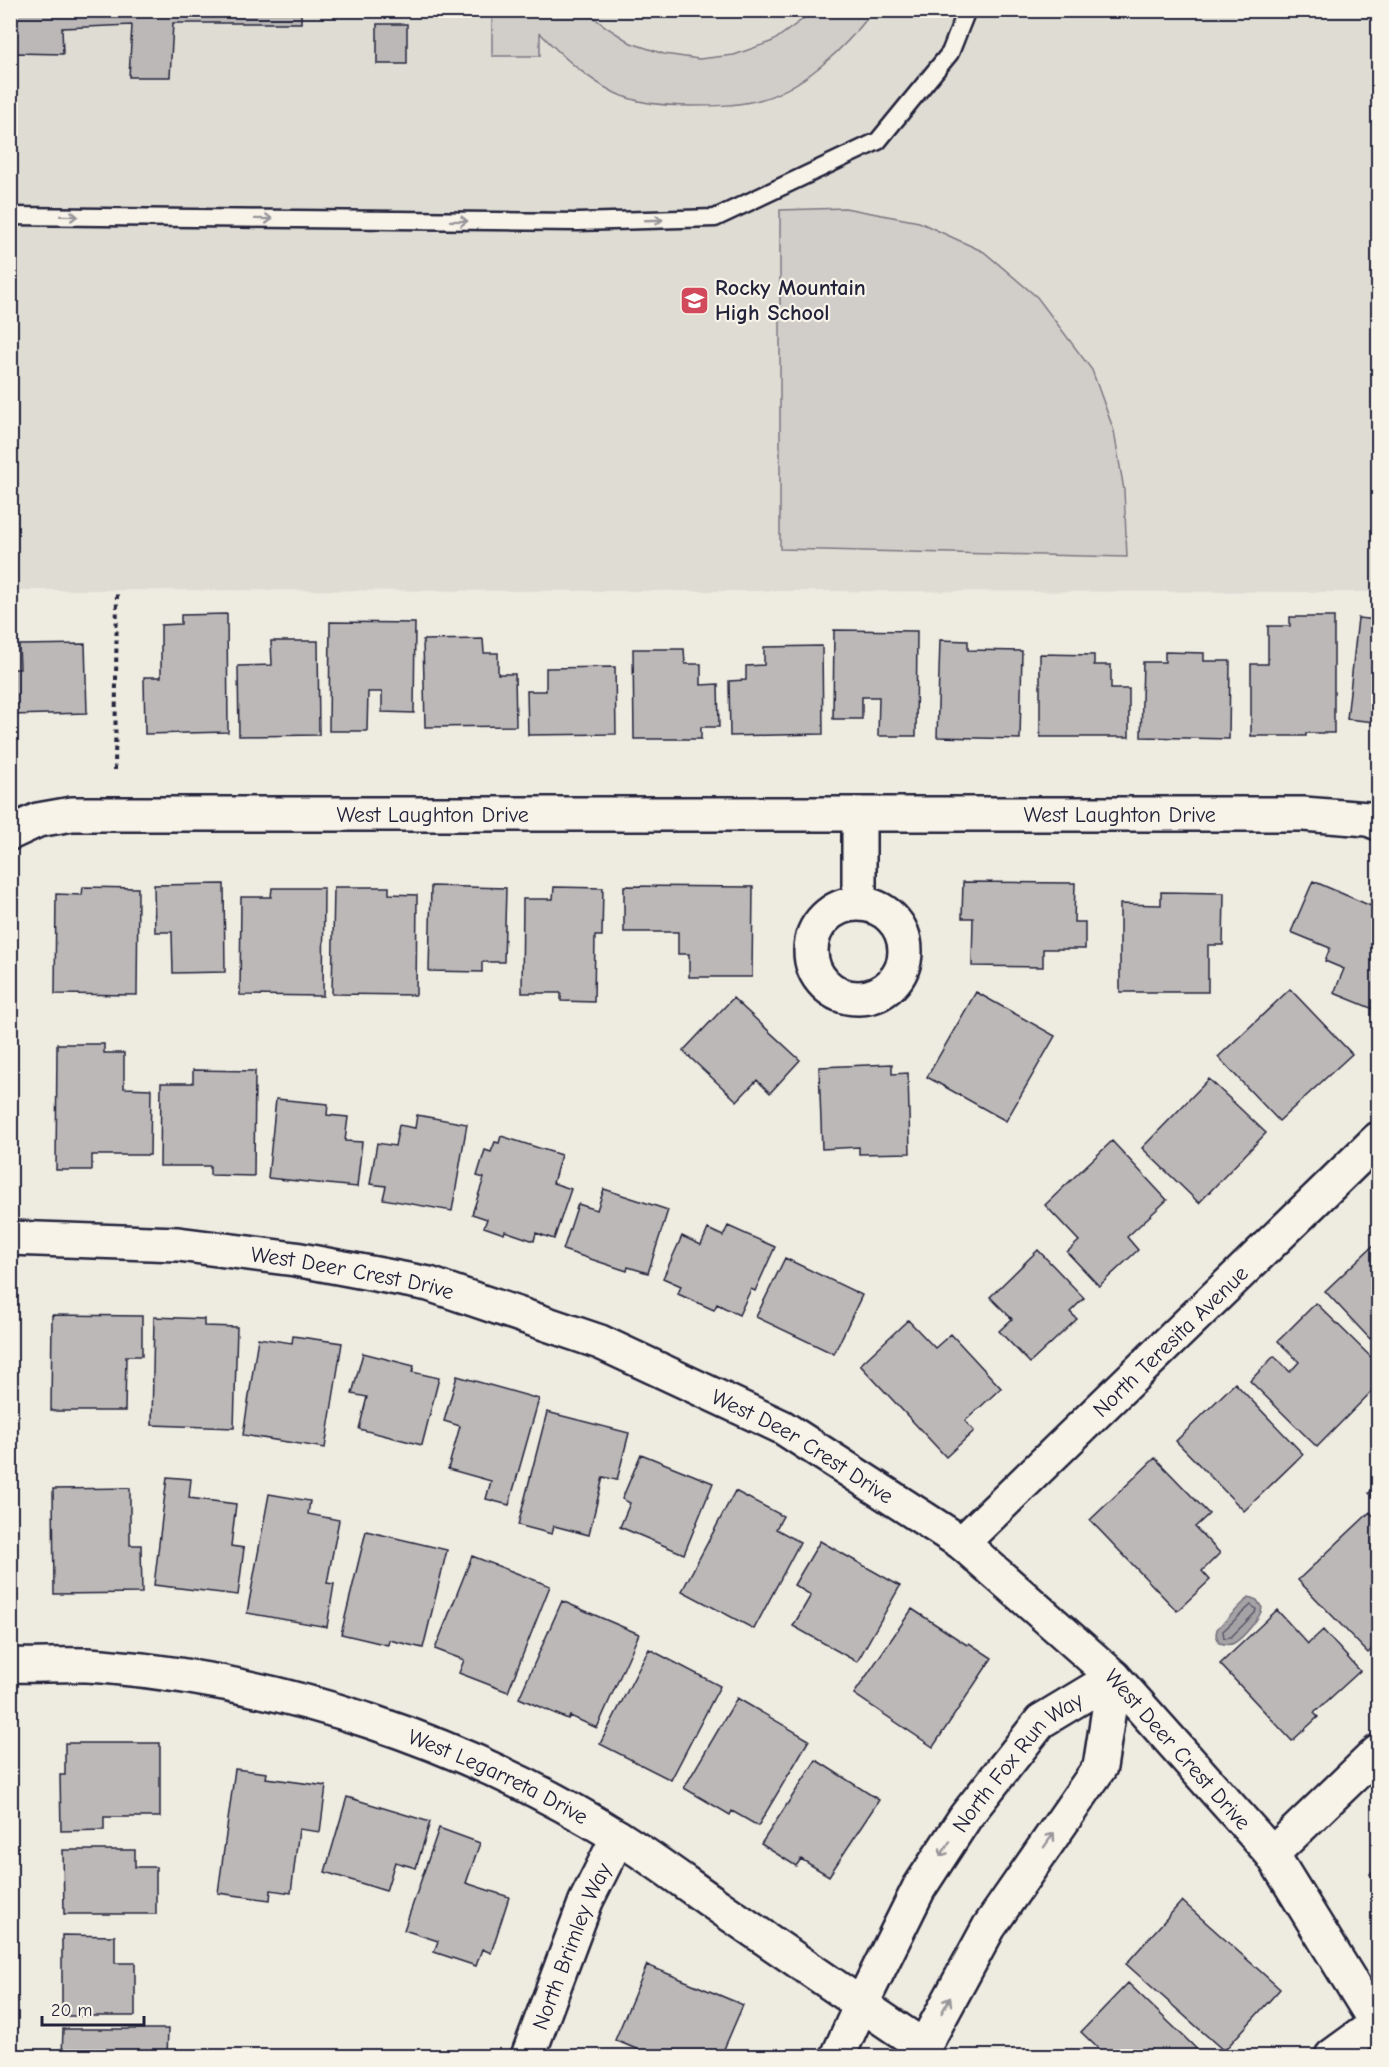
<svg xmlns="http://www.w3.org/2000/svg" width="1389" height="2067" font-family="'Comic Neue',sans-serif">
<rect width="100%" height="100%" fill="#eeebe1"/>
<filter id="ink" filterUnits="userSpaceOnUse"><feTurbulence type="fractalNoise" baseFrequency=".0167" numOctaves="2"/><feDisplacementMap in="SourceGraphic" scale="12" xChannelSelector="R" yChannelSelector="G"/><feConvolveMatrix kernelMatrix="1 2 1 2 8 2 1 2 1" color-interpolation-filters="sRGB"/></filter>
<g filter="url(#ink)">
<path fill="#dfdcd4" d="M 11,11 L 1378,11 L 1378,592 L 11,590 Z"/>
<path fill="#d1cdc9" stroke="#7a7882" stroke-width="1.5" d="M 492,11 L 586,11 L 603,25 L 631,43 L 664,54 L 699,59 L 734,55 L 773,41 L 814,11 L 873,11 C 846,47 801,91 755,101 C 734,106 713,106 691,106 C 666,106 638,104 615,93 C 586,78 563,57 540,33 L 540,56 L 492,56 Z
M 845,208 L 919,222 L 984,252 L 1037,297 L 1092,370 L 1114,431 L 1124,490 L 1127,557 L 780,549 L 780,210 Z"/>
<path fill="#a6a3a6" stroke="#716f7b" stroke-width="1.5" d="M 1249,1597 L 1257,1600 L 1262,1608 C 1261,1617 1243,1638 1234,1643 C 1229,1646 1224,1644 1219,1643 L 1216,1634 L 1217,1629 Z"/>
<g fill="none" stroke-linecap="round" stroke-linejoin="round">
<path stroke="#575666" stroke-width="1.5" d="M 1251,1605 L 1256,1609 L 1255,1613 L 1231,1637 L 1224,1638 L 1223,1631 Z"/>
</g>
<path fill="#bbb8b7" stroke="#22223b" stroke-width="1.5" d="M 10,10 L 301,10 L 301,23 L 173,23 L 170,77 L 129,77 L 132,25 L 62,28 L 63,54 L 12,53 L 14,81 L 10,81 Z
M 393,10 L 470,10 L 470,15 L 393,15 Z
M 377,24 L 407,24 L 407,64 L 377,64 Z
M 227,614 L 228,732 L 145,734 L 144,677 L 161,677 L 161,625 L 181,624 L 181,615 Z
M 1290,617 L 1334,617 L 1334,733 L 1306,733 L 1306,736 L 1251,736 L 1251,664 L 1268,664 L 1268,626 L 1290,626 Z
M 1358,618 L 1378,620 L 1378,699 L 1375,722 L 1347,719 Z
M 330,622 L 415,623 L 414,713 L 382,712 L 382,692 L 368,692 L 367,731 L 329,731 Z
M 834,630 L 917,631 L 916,736 L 878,736 L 879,697 L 862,697 L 862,719 L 833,719 Z
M 483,639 L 484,653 L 498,653 L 498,674 L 515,674 L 516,726 L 425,727 L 423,640 Z
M 940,640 L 968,641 L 968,650 L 1022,651 L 1020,739 L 937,737 Z
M 271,641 L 318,641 L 319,735 L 239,736 L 238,666 L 272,665 Z
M 85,644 L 87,713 L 10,715 L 10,669 L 20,669 L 19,645 Z
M 822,646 L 823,734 L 730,736 L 729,681 L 746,680 L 746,666 L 764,665 L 764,647 Z
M 633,649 L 684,649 L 685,664 L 701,664 L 701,685 L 718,684 L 719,727 L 701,727 L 701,739 L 634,739 Z
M 1165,652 L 1204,653 L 1204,661 L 1230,661 L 1229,739 L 1141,737 L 1143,662 L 1165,662 Z
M 1040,654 L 1094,655 L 1094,665 L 1111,665 L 1111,689 L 1129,689 L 1129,737 L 1040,737 Z
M 615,667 L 616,734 L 528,735 L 527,691 L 546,691 L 546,668 Z
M 1313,881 L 1378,909 L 1378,1011 L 1334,993 L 1344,969 L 1325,961 L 1330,948 L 1291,932 Z
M 963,882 L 1075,883 L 1074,922 L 1085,922 L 1085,949 L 1043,949 L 1043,967 L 972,966 L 973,918 L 962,918 Z
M 224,884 L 225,972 L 173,973 L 172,932 L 155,932 L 154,885 Z
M 431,886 L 506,888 L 504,962 L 482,962 L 482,972 L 429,971 Z
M 624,886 L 753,887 L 752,977 L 689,977 L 689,954 L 678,954 L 678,932 L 624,932 Z
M 83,887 L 138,888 L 137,995 L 55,994 L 56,894 L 82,895 Z
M 334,887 L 389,887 L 389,894 L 417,895 L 416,995 L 332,994 Z
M 554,887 L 603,888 L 602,936 L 595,936 L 594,1002 L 561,1001 L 561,993 L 522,993 L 523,899 L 553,899 Z
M 272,888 L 324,888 L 323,996 L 240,995 L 241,897 L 271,897 Z
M 1161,892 L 1224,893 L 1223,945 L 1208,945 L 1208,992 L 1120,992 L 1120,904 L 1161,905 Z
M 1290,989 L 1352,1054 L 1279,1121 L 1218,1057 Z
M 976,992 L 1055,1036 L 1006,1121 L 927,1077 Z
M 733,998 L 800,1060 L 770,1093 L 757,1080 L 737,1101 L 683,1051 Z
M 57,1044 L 104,1044 L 104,1053 L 124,1053 L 124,1088 L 151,1089 L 150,1155 L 92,1155 L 92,1170 L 56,1170 Z
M 892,1064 L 892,1074 L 908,1073 L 910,1153 L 859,1154 L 859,1147 L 822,1149 L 819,1067 Z
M 193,1070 L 255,1071 L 254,1176 L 210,1175 L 210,1166 L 160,1166 L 161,1083 L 193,1083 Z
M 1209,1079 L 1266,1133 L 1199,1203 L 1142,1148 Z
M 276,1099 L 328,1104 L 327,1115 L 348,1117 L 345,1141 L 362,1142 L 357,1187 L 268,1178 Z
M 417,1115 L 467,1124 L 452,1211 L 383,1199 L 386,1186 L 370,1184 L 377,1143 L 395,1146 L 399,1125 L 415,1128 Z
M 501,1136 L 561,1155 L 553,1183 L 571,1189 L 554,1239 L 536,1233 L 534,1241 L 505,1231 L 504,1234 L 484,1227 L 487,1219 L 472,1214 L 484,1178 L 477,1176 L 485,1150 L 491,1152 L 495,1142 L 499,1143 Z
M 1112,1141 L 1167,1200 L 1127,1237 L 1138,1250 L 1099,1286 L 1067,1252 L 1079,1241 L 1045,1205 Z
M 604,1189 L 668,1210 L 648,1273 L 628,1267 L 627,1271 L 563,1250 L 578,1204 L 597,1210 Z
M 728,1226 L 775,1247 L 755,1291 L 751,1289 L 739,1315 L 717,1304 L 714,1310 L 678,1294 L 681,1286 L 663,1278 L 682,1236 L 701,1245 L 708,1229 L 723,1236 Z
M 1378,1241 L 1378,1330 L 1370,1339 L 1325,1291 Z
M 1038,1250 L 1084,1298 L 1070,1312 L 1077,1319 L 1030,1363 L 999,1331 L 1012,1319 L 990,1297 Z
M 785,1258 L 862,1295 L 834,1354 L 756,1317 Z
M 1316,1303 L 1378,1364 L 1378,1385 L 1317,1447 L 1250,1381 L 1274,1356 L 1290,1372 L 1299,1362 L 1278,1341 Z
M 52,1315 L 142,1316 L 142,1356 L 126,1356 L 125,1411 L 51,1411 Z
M 154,1317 L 204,1319 L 204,1326 L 237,1327 L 234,1428 L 152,1425 Z
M 908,1320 L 935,1348 L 951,1334 L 1001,1388 L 965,1421 L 974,1431 L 946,1457 L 860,1365 Z
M 293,1336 L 342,1343 L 325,1448 L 243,1435 L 258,1338 L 292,1343 Z
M 363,1353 L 414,1366 L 412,1372 L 439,1378 L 422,1445 L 359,1429 L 367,1397 L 352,1394 Z
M 457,1376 L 539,1399 L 509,1505 L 486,1499 L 491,1481 L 448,1469 L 460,1426 L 444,1421 Z
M 1235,1383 L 1303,1454 L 1244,1511 L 1176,1441 Z
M 547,1412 L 629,1433 L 617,1480 L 603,1477 L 589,1535 L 554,1526 L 552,1534 L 518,1525 Z
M 641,1454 L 713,1483 L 684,1554 L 620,1527 L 630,1503 L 622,1499 Z
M 1155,1458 L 1209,1514 L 1195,1527 L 1220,1553 L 1202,1571 L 1210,1580 L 1177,1611 L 1090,1520 Z
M 167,1477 L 191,1479 L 189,1498 L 236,1504 L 231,1546 L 244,1548 L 238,1595 L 154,1585 Z
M 1378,1483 L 1378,1502 L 1369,1493 Z
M 130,1488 L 130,1545 L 141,1545 L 142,1593 L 54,1594 L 53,1489 Z
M 735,1491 L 783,1516 L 776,1529 L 800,1542 L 754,1629 L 682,1591 Z
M 269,1494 L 310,1501 L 308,1514 L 339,1520 L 327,1583 L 334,1584 L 327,1627 L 247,1613 Z
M 1370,1512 L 1378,1521 L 1378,1643 L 1368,1653 L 1298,1580 Z
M 366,1531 L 447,1550 L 423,1648 L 389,1640 L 388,1645 L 341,1634 Z
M 820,1541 L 900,1586 L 857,1662 L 793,1626 L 811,1595 L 794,1585 Z
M 472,1556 L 550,1586 L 508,1692 L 459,1673 L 464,1660 L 435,1649 Z
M 562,1601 L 639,1634 L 597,1728 L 570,1716 L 568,1719 L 519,1698 Z
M 912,1609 L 967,1645 L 969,1643 L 992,1658 L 933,1747 L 854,1694 Z
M 1277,1610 L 1308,1644 L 1323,1630 L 1360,1671 L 1314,1713 L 1318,1717 L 1292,1741 L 1220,1664 Z
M 649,1649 L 720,1686 L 671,1780 L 600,1744 Z
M 737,1698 L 809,1740 L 758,1826 L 732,1811 L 730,1815 L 684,1788 Z
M 65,1743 L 160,1743 L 160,1817 L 104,1817 L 104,1830 L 61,1831 L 60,1775 L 65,1775 Z
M 816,1760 L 879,1800 L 829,1876 L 801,1859 L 796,1866 L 761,1844 Z
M 235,1769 L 267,1773 L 266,1778 L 326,1786 L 320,1832 L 299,1829 L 291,1893 L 271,1890 L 270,1900 L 218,1893 Z
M 347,1797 L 430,1822 L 416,1868 L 395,1862 L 386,1891 L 325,1872 Z
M 439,1828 L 480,1843 L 466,1883 L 509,1897 L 491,1953 L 482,1949 L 476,1966 L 434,1952 L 438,1941 L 404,1930 Z
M 63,1850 L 135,1850 L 135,1867 L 156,1867 L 156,1914 L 64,1914 Z
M 1378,1866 L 1378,1883 L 1370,1874 Z
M 1182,1901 L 1280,1989 L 1224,2051 L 1126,1964 Z
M 62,1935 L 115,1936 L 115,1963 L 135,1963 L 135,2016 L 62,2016 Z
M 647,1965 L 743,2005 L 721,2056 L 653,2056 L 615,2040 Z
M 1128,1983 L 1204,2056 L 1106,2056 L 1081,2032 Z
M 63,2029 L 168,2029 L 167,2056 L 62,2056 Z"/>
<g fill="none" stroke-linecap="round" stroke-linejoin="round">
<defs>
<path id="lane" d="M 10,216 L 578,222 L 715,218 L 878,141 L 950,53 L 967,10"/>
<g id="street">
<path id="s1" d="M 10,833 L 38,820 L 72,814 L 1303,814 L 1368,819 L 1378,823"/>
<path d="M 859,903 L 859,814"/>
<circle cx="858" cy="951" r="47"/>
<path id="s2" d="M 10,1238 L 178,1244 L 295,1259 L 429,1284 L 600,1342 L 782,1427 L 962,1543 L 1114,1677 L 1272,1854 L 1378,2026"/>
<path id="s3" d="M 962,1543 L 1378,1139"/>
<path id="s4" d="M 10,1665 C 41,1666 72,1663 102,1666 C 282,1681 464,1741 618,1837 C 652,1858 685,1883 718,1906 C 786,1953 854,2000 923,2046"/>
<path d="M 1272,1854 L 1378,1752"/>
<path id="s5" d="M 528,2056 L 586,1901 L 618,1837"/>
<path id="s6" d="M 838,2056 L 861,2005 L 919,1888 L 966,1816 L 1041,1721 L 1114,1677 L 1100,1767 L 989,1927 L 919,2056"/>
<path d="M 1332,2056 L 1376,2024"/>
</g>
</defs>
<use href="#lane" stroke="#22223b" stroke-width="21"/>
<use href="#street" stroke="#22223b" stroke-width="38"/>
<path stroke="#22223b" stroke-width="4" stroke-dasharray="4.5 4.5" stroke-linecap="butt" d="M 115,770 L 117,591"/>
<use href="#lane" stroke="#f7f3e8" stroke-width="16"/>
<use href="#street" stroke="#f7f3e8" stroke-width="33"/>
</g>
<defs><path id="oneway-shaft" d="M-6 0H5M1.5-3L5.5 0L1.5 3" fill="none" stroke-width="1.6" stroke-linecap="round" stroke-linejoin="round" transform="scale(1.5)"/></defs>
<g stroke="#97959a">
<use href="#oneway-shaft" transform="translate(69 216) rotate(1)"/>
<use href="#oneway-shaft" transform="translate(264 219) rotate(1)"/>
<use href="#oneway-shaft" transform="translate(654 220) rotate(-2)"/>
<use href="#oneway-shaft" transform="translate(459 221) rotate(1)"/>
<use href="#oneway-shaft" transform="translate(1049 1840) rotate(-55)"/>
<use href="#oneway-shaft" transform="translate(945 1849) rotate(123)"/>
<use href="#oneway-shaft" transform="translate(946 2005) rotate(-61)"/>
</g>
</g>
<defs>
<symbol id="school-square" viewBox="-11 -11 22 22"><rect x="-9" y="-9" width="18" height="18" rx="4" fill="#d1495b" stroke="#f7f3e8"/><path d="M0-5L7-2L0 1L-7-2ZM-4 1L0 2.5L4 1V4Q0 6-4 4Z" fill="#fff"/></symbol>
</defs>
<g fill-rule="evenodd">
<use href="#school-square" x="678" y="284" width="33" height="33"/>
</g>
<g text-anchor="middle" stroke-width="4.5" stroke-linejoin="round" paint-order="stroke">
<g font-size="22" font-weight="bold" fill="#22223b" stroke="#f7f3e8" text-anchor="start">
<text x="715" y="295">Rocky Mountain<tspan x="715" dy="25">High School</tspan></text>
</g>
<g font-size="22" fill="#22223b" stroke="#f7f3e8">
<text dy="8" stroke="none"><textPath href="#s1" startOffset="426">West Laughton Drive</textPath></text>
<text dy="8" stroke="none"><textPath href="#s1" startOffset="1113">West Laughton Drive</textPath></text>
<text dy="8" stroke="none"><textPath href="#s2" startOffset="345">West Deer Crest Drive</textPath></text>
<text dy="8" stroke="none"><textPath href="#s3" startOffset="290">North Teresita Avenue</textPath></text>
<text dy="8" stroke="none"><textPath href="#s2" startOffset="831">West Deer Crest Drive</textPath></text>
<text dy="8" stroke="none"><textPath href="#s2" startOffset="1317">West Deer Crest Drive</textPath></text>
<text dy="8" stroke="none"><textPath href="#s6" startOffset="348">North Fox Run Way</textPath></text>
<text dy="8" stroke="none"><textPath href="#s4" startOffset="506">West Legarreta Drive</textPath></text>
<text dy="8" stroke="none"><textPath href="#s5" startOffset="118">North Brimley Way</textPath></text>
</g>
</g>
<rect width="1389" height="2067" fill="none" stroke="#f7f3e8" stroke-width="36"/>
<rect x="18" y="18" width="1353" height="2031" fill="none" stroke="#22223b" stroke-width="2" filter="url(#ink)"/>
<path d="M42 2016v9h102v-9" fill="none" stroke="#22223b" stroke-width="3"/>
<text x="51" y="2016" font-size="18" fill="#22223b" stroke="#f7f3e8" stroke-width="4.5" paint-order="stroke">20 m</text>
</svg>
